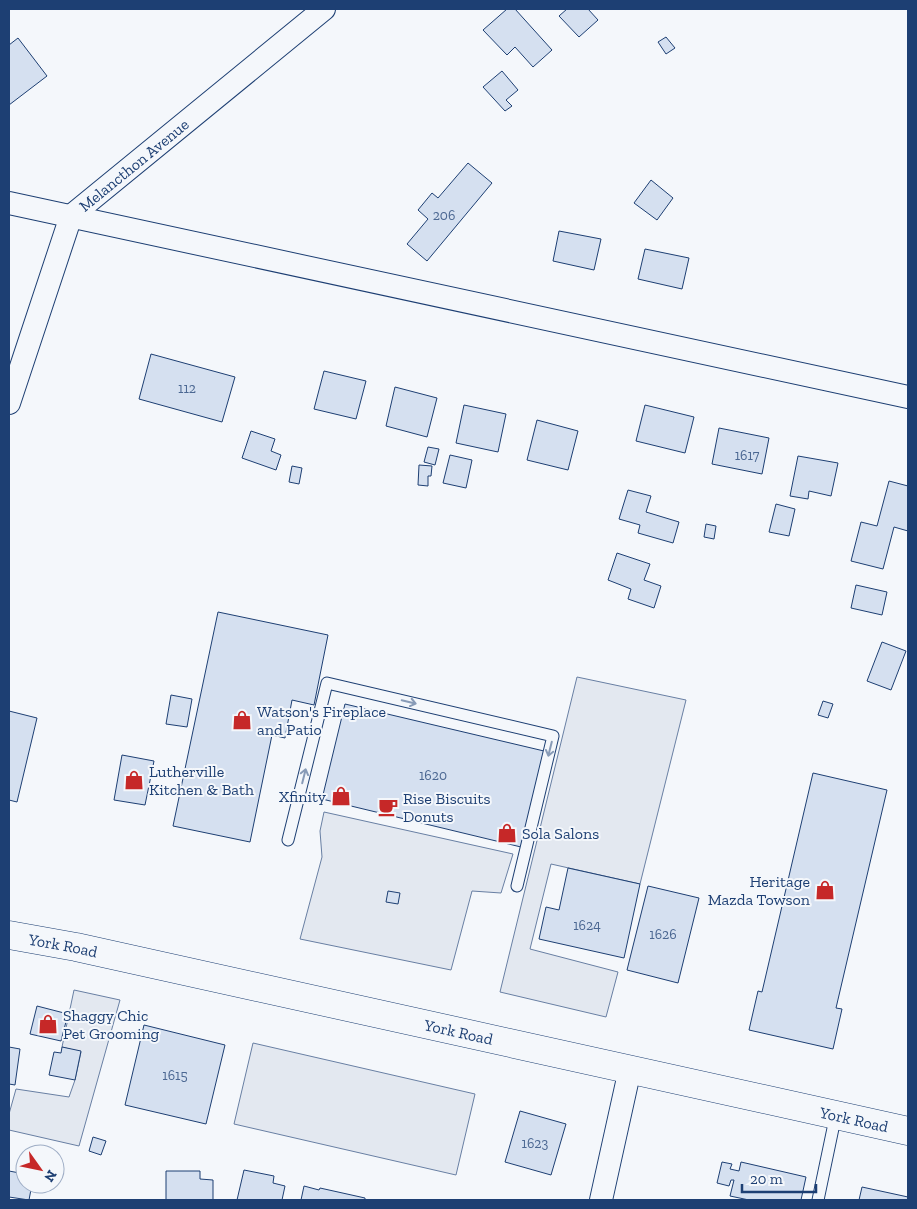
<svg xmlns="http://www.w3.org/2000/svg" width="917" height="1209" font-family="'Zilla Slab',serif">
<rect width="100%" height="100%" fill="#f4f7fb"/>
<path fill="#e3e8f0" stroke="#687fa3" d="M 577,677 L 686,700 L 640,884 L 551,864 L 530,949 L 618,972 L 606,1017 L 500,992 Z
M 324,812 L 513,854 L 501,893 L 472,891 L 451,970 L 300,939 L 322,857 L 320,831 Z
M 74,990 L 120,1000 L 79,1146 L 9,1130 L 9,1114 L 16,1089 L 69,1097 L 75,1080 L 81,1052 L 62,1047 Z
M 253,1043 L 475,1094 L 456,1175 L 234,1124 Z"/>
<path fill="#d5e0f0" stroke="#1d3f73" d="M 507,9 L 515,9 L 552,50 L 533,67 L 515,47 L 507,55 L 483,30 Z
M 567,9 L 588,9 L 598,20 L 579,37 L 559,16 Z
M 666,37 L 675,48 L 666,54 L 658,42 Z
M 18,38 L 47,76 L 9,105 L 9,45 Z
M 502,71 L 518,90 L 506,100 L 512,106 L 505,111 L 483,87 Z
M 468,163 L 492,183 L 427,261 L 407,244 L 428,219 L 418,210 L 432,193 L 438,198 Z
M 651,180 L 673,198 L 657,220 L 634,203 Z
M 559,231 L 601,239 L 594,270 L 553,261 Z
M 645,249 L 689,258 L 682,289 L 638,279 Z
M 151,354 L 235,377 L 222,422 L 139,399 Z
M 324,371 L 366,381 L 356,419 L 314,409 Z
M 395,387 L 437,398 L 427,437 L 386,426 Z
M 464,405 L 506,414 L 498,452 L 456,443 Z
M 645,405 L 694,417 L 685,453 L 636,441 Z
M 537,420 L 578,431 L 568,470 L 527,460 Z
M 719,428 L 769,438 L 762,474 L 712,464 Z
M 251,431 L 275,439 L 271,451 L 281,455 L 276,470 L 242,458 Z
M 428,447 L 439,449 L 435,465 L 424,462 Z
M 450,455 L 472,460 L 466,488 L 443,483 Z
M 798,456 L 838,463 L 831,496 L 809,491 L 808,499 L 790,496 Z
M 419,465 L 432,466 L 431,476 L 428,476 L 428,486 L 418,485 Z
M 292,466 L 302,468 L 299,484 L 289,482 Z
M 889,481 L 908,486 L 908,531 L 894,527 L 883,569 L 851,561 L 861,522 L 877,526 Z
M 628,490 L 651,496 L 646,512 L 679,522 L 673,543 L 638,533 L 640,525 L 619,519 Z
M 776,504 L 795,509 L 789,536 L 769,532 Z
M 706,524 L 716,526 L 714,539 L 704,537 Z
M 617,553 L 650,564 L 644,580 L 661,586 L 654,608 L 628,599 L 631,589 L 608,580 Z
M 856,585 L 887,592 L 882,615 L 851,608 Z
M 218,612 L 328,635 L 314,705 L 292,700 L 285,738 L 272,735 L 250,842 L 173,826 Z
M 882,642 L 906,651 L 891,690 L 867,681 Z
M 171,695 L 192,699 L 187,727 L 166,724 Z
M 823,701 L 833,704 L 828,718 L 818,715 Z
M 345,704 L 544,751 L 521,847 L 322,799 Z
M 9,711 L 37,718 L 17,802 L 9,800 Z
M 122,755 L 154,761 L 145,805 L 114,800 Z
M 813,773 L 887,790 L 836,1008 L 842,1009 L 833,1049 L 749,1030 L 758,991 L 762,992 Z
M 568,868 L 640,884 L 624,958 L 539,939 L 546,907 L 559,910 Z
M 648,886 L 699,898 L 678,983 L 627,970 Z
M 388,891 L 400,893 L 398,904 L 386,902 Z
M 37,1006 L 68,1014 L 61,1041 L 30,1034 Z
M 144,1025 L 225,1045 L 206,1124 L 125,1105 Z
M 9,1047 L 20,1049 L 15,1085 L 9,1084 Z
M 62,1047 L 81,1051 L 75,1080 L 49,1075 L 54,1052 L 61,1053 Z
M 520,1111 L 566,1124 L 551,1175 L 505,1162 Z
M 93,1137 L 106,1141 L 101,1155 L 89,1151 Z
M 722,1162 L 732,1164 L 730,1169 L 739,1171 L 741,1162 L 806,1177 L 801,1200 L 749,1200 L 730,1196 L 734,1180 L 731,1180 L 729,1186 L 717,1183 Z
M 244,1170 L 274,1176 L 273,1183 L 285,1186 L 282,1200 L 237,1200 Z
M 9,1171 L 25,1174 L 25,1184 L 32,1184 L 29,1200 L 9,1197 Z
M 166,1171 L 200,1171 L 200,1179 L 213,1180 L 213,1200 L 166,1200 Z
M 304,1186 L 319,1190 L 320,1188 L 365,1198 L 365,1200 L 301,1200 Z
M 862,1187 L 908,1197 L 908,1200 L 859,1200 Z"/>
<g fill="none" stroke-linecap="round" stroke-linejoin="round">
<defs>
<path id="lane" d="M 288,840 L 327,683 L 553,736 L 517,886
M 818,1200 L 836,1114"/>
<g id="street">
<path d="M 9,203 L 908,397"/>
<path id="s1" d="M 9,403 L 71,216 L 324,9"/>
<path d="M 601,1200 L 630,1069"/>
</g>
<g id="primary">
<path id="s2" d="M 9,935 L 76,947 L 908,1131"/>
</g>
</defs>
<use href="#lane" stroke="#1d3f73" stroke-width="13"/>
<use href="#street" stroke="#1d3f73" stroke-width="24"/>
<use href="#primary" stroke="#1d3f73" stroke-width="29"/>
<use href="#lane" stroke="#f4f7fb" stroke-width="11"/>
<use href="#street" stroke="#f4f7fb" stroke-width="22"/>
<use href="#primary" stroke="#f4f7fb" stroke-width="28"/>
</g>
<defs><path id="oneway-shaft" d="M-6 0H5M1.5-3L5.5 0L1.5 3" fill="none" stroke-width="1.6" stroke-linecap="round" stroke-linejoin="round" transform="scale(1.25)"/></defs>
<g stroke="#889bb7">
<use href="#oneway-shaft" transform="translate(409 702) rotate(13)"/>
<use href="#oneway-shaft" transform="translate(550 749) rotate(104)"/>
<use href="#oneway-shaft" transform="translate(304 776) rotate(-76)"/>
</g>
<defs>
<symbol id="shop-bare" viewBox="-9 -9 18 18"><path d="M-5-2.5h2.3a2.7 3.5 0 0 1 5.4 0H5L5.5 6h-11ZM-1.5-2.5h3a1.5 2.3 0 0 0-3 0Z" fill="#c62828" stroke="#f4f7fb" stroke-width="2.5" paint-order="stroke"/></symbol>
<symbol id="cafe-bare" viewBox="-9 -9 18 18"><path d="M-5.5-4.5H6V0H3Q3 3.5 0 3.5H-2.5Q-5.5 3.5-5.5 0ZM3-3.2v2h1.7v-2ZM-6 4.5H4V6H-6Z" fill="#c62828" stroke="#f4f7fb" stroke-width="2.5" paint-order="stroke"/></symbol>
</defs>
<g fill-rule="evenodd">
<use href="#shop-bare" x="228" y="706" width="28" height="28"/>
<use href="#shop-bare" x="120" y="766" width="28" height="28"/>
<use href="#shop-bare" x="327" y="782" width="28" height="28"/>
<use href="#cafe-bare" x="374" y="793" width="28" height="28"/>
<use href="#shop-bare" x="493" y="819" width="28" height="28"/>
<use href="#shop-bare" x="811" y="876" width="28" height="28"/>
<use href="#shop-bare" x="34" y="1010" width="28" height="28"/>
</g>
<g text-anchor="middle" stroke-width="4" stroke-linejoin="round" paint-order="stroke">
<g font-size="14" fill="#4b6792">
<text x="444" y="220">206</text>
<text x="187" y="393">112</text>
<text x="747" y="460">1617</text>
<text x="433" y="780">1620</text>
<text x="587" y="930">1624</text>
<text x="663" y="939">1626</text>
<text x="175" y="1080">1615</text>
<text x="535" y="1148">1623</text>
</g>
<g font-size="16" fill="#1d3f73" stroke="#f4f7fb">
<text dy="6" stroke="none"><textPath href="#s1" startOffset="278">Melancthon Avenue</textPath></text>
<text dy="6" stroke="none"><textPath href="#s2" startOffset="55">York Road</textPath></text>
<text dy="6" stroke="none"><textPath href="#s2" startOffset="460">York Road</textPath></text>
<text dy="6" stroke="none"><textPath href="#s2" startOffset="865">York Road</textPath></text>
</g>
<g font-size="16" fill="#1d3f73" stroke="#f4f7fb" text-anchor="start">
<text x="257" y="717">Watson's Fireplace<tspan x="257" dy="18">and Patio</tspan></text>
<text x="149" y="777">Lutherville<tspan x="149" dy="18">Kitchen &amp; Bath</tspan></text>
<text x="326" y="802" text-anchor="end">Xfinity</text>
<text x="403" y="804">Rise Biscuits<tspan x="403" dy="18">Donuts</tspan></text>
<text x="522" y="839">Sola Salons</text>
<text x="810" y="887" text-anchor="end">Heritage<tspan x="810" dy="18">Mazda Towson</tspan></text>
<text x="63" y="1021">Shaggy Chic<tspan x="63" dy="18">Pet Grooming</tspan></text>
</g>
</g>
<rect width="917" height="1209" fill="none" stroke="#1d3f73" stroke-width="20"/>
<g transform="translate(40 1169) rotate(123)"><circle r="24" fill="#f4f7fb" stroke="#9eadc5"/>
<path d="M0-4L9 19L0 12L-9 19Z" fill="#c62828"/>
<text y="-8" font-size="14" font-weight="bold" text-anchor="middle" fill="#1d3f73">N</text>
</g>
<path d="M742 1184v8h74v-8" fill="none" stroke="#1d3f73" stroke-width="2.5"/>
<text x="750" y="1184" font-size="15" fill="#1d3f73" stroke="#f4f7fb" stroke-width="4" paint-order="stroke">20 m</text>
</svg>
